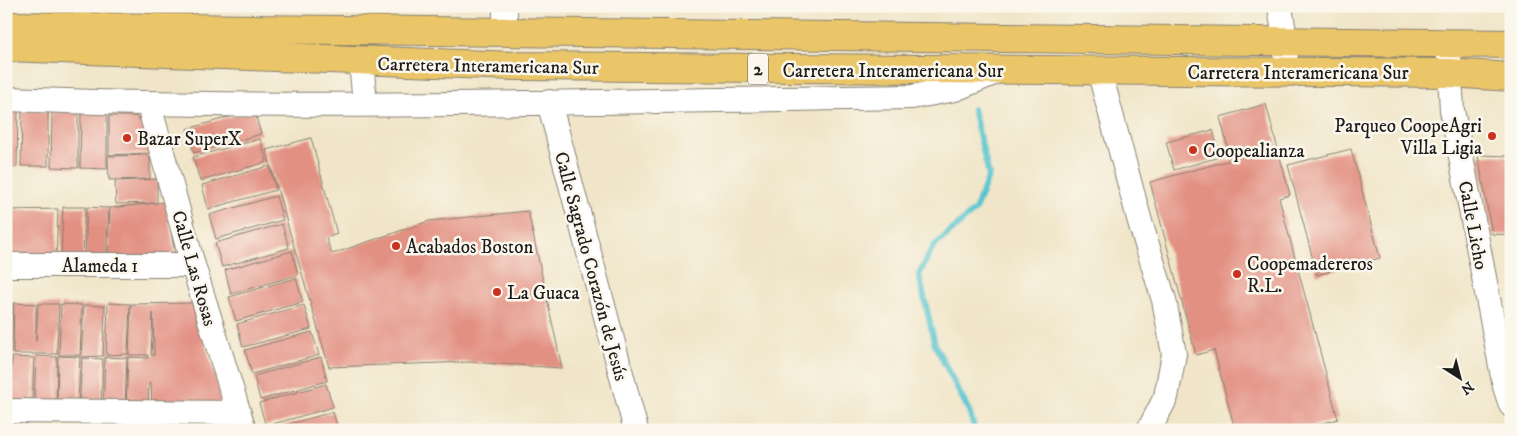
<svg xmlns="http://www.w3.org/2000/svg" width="1517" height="436" font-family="'IM FELL DW Pica',serif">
<rect width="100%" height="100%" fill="#fbf7ec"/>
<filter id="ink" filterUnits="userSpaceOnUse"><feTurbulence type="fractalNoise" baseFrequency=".02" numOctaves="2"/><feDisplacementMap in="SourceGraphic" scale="10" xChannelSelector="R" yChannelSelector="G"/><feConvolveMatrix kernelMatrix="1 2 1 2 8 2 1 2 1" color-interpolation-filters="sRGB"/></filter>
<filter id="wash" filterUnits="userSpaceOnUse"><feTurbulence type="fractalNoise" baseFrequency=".0096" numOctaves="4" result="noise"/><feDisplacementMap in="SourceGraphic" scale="20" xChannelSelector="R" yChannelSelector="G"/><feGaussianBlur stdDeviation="1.12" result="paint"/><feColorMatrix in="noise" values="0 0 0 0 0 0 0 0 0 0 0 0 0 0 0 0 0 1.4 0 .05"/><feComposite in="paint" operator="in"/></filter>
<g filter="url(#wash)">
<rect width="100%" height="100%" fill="#f0e5c8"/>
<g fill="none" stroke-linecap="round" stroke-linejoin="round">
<path stroke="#57c4cf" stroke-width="6" d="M 946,6 L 947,8
M 973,109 L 989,175 L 975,210 L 933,247 L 919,275 L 935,345 L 969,411 L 975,430"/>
</g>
<g id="blocks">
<path fill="#e29082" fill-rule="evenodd" d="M 1266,104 L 1290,195 L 1279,198 L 1338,419 L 1299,430 L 1235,430 L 1214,350 L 1196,355 L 1150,182 L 1231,160 L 1220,117 Z
M 254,110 L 261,134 L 194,153 L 187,129 Z
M 6,111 L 18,111 L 17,167 L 6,166 Z
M 22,111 L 48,111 L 48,166 L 21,166 Z
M 52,112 L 78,112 L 78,168 L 51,167 Z
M 81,113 L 107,113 L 107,169 L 80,168 Z
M 109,116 L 135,116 L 142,122 L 150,153 L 109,155 Z
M 1213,130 L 1220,157 L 1174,170 L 1166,142 Z
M 311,138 L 337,234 L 326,238 L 332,254 L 429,221 L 528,211 L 562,368 L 469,362 L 329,367 L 266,150 Z
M 260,139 L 267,162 L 200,181 L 193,157 Z
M 1351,149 L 1380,258 L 1317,275 L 1288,165 Z
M 150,155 L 150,179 L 109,180 L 108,156 Z
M 1478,155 L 1511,156 L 1511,235 L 1492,234 Z
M 269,166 L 276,190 L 208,209 L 202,185 Z
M 157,179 L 157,203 L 116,204 L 115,181 Z
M 276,196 L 283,220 L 216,239 L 209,215 Z
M 166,202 L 175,255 L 108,260 L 110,208 Z
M 63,207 L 85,207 L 83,257 L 61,258 Z
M 87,207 L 109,208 L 106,258 L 85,258 Z
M 58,209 L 56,259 L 6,261 L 6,210 Z
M 282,224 L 289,248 L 222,267 L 215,243 Z
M 292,251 L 298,275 L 231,294 L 225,270 Z
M 296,278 L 303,302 L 236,321 L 229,297 Z
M 6,302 L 13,303 L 11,353 L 6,353 Z
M 14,303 L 36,304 L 36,341 L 38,304 L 59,304 L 57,354 L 13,354 Z
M 108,303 L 130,304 L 128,354 L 106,355 Z
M 192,303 L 225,406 L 152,408 L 151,383 L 149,383 L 148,408 L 126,409 L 128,357 L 148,358 L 148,355 L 129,355 L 131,304 ZM 153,313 L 154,355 L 151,355 Z
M 61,304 L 82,305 L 80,355 L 59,355 Z
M 84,305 L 105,306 L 103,356 L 81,357 Z
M 304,305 L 311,329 L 243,347 L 237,324 Z
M 312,332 L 319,355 L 252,374 L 245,350 Z
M 6,356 L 11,357 L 9,407 L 6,407 Z
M 36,356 L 57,357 L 56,408 L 34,407 Z
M 58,356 L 80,357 L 78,407 L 57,408 Z
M 12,357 L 34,358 L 32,408 L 10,409 Z
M 105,357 L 127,358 L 125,408 L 103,409 Z
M 321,357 L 327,381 L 260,400 L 254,376 Z
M 82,358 L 103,359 L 101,408 L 79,409 Z
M 326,384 L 333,407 L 266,426 L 259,403 Z
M 333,412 L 338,430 L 271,430 L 271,429 Z"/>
</g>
</g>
<g filter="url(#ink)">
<use href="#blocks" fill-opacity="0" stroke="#868072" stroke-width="1"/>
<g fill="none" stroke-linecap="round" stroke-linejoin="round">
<defs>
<path id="minor" d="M 505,6 L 505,32
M 1280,6 L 1285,40 L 1286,72
M 1448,42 L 1452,110 L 1505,387 L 1511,405
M 361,62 L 365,103
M 1099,70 L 1140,222 L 1164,300 L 1174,354 L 1166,397 L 1149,430
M 6,99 C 308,111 610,101 912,97 L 955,89 L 999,71
M 549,102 L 636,430
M 149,105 L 193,265 L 244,430
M 6,265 L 193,265
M 6,411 L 239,413"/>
<path id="highway" d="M 6,26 L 1511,44
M 6,47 L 518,66 L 1450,73 L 1511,77"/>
</defs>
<use href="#minor" stroke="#868072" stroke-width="26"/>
<use href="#highway" stroke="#868072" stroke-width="30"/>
<use href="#minor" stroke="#fff" stroke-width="24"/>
<use href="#highway" stroke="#ebc669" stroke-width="28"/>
</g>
</g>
<g fill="#c8321e" stroke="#fbf7ec" stroke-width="2">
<circle cx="1492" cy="136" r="5"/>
<circle cx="127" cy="138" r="5"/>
<circle cx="1193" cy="150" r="5"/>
<circle cx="396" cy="246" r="5"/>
<circle cx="1237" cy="274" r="5"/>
<circle cx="497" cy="292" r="5"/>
</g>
<g text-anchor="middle" stroke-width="5" stroke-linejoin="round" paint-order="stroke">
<rect fill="#fbf7ec" stroke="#5f5e5a" stroke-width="1" x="748" y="53.5" width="20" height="31" rx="4"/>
<g font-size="18" font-weight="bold" fill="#1c1c1c">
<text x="758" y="75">2</text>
</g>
<g font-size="19" fill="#1c1c1c" stroke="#fbf7ec">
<text transform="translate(488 65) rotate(1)" y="7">Carretera Interamericana Sur</text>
<text x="893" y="77">Carretera Interamericana Sur</text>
<text x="1298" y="79">Carretera Interamericana Sur</text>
<text transform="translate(1474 225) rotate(79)" y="7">Calle Licho</text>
<text x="100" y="272">Alameda 1</text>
<text transform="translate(592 266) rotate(75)" y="7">Calle Sagrado Corazón de Jesús</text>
<text transform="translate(195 268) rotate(74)" y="7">Calle Las Rosas</text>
</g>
<g font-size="19" fill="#1c1c1c" stroke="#fbf7ec" text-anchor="start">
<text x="1482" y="132" text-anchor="end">Parqueo CoopeAgri<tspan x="1482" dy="22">Villa Ligia</tspan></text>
<text x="137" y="145">Bazar SuperX</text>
<text x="1203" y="157">Coopealianza</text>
<text x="406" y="253">Acabados Boston</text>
<text x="1247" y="270">Coopemadereros<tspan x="1247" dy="22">R.L.</tspan></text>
<text x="507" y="299">La Guaca</text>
</g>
</g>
<rect width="1517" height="436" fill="none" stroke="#fbf7ec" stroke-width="25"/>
<g transform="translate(1460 378) rotate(144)" stroke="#fbf7ec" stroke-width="4" paint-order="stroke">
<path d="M0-4L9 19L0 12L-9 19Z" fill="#1c1c1c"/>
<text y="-8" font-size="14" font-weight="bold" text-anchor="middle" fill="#1c1c1c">N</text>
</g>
</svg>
